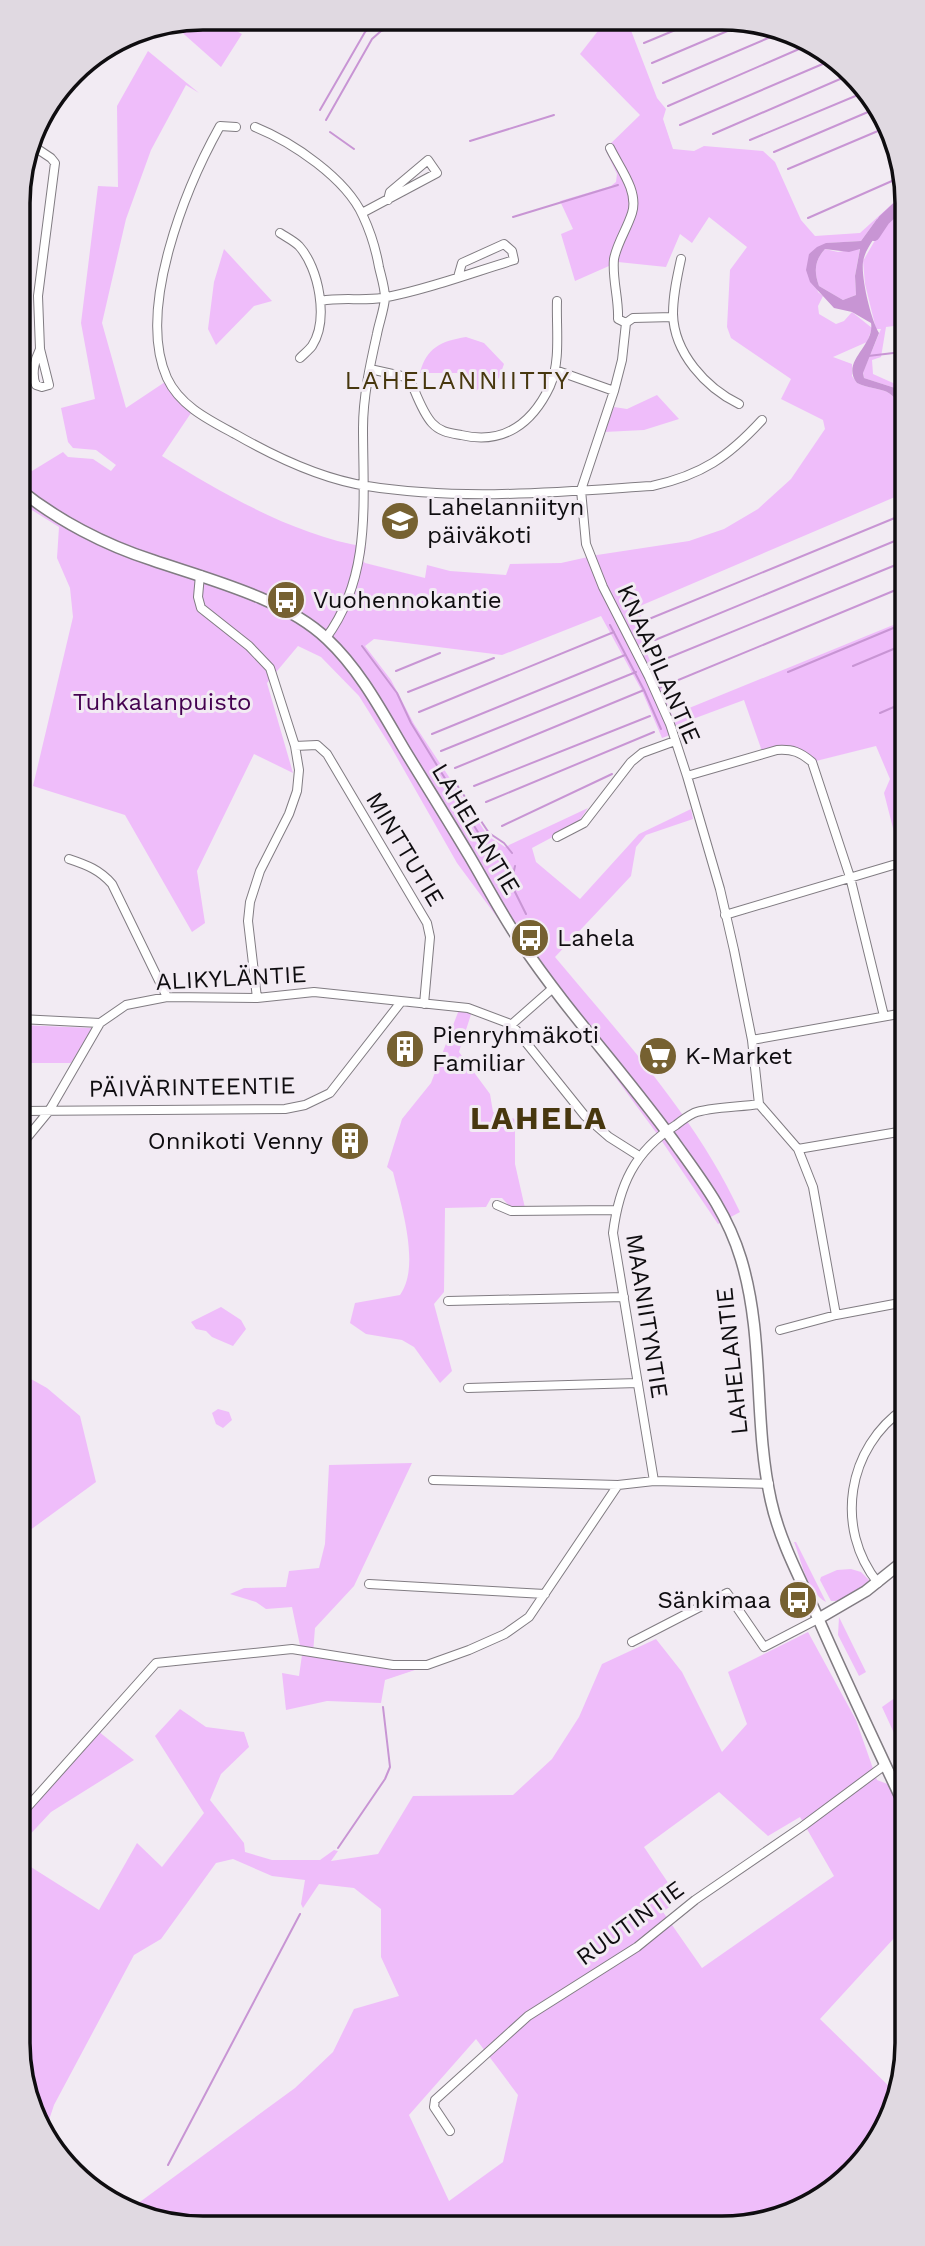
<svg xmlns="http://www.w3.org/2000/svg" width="925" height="2246" font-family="'Work Sans',sans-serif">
<rect width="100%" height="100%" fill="#f2ebf3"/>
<path fill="#efbdfa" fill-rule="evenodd" d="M 203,18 L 222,18 L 222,23 L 242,34 L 221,67 L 177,28 L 180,22 Z
M 558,20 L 627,20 L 657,98 L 666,109 L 663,119 L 673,149 L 694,151 L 704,146 L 763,151 L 775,162 L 801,220 L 815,236 L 860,233 L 901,196 L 902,325 L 886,327 L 881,357 L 872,360 L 873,374 L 902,387 L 902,395 L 895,388 L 864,378 L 863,372 L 881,329 L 876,329 L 865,284 L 863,261 L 885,223 L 877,219 L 861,241 L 827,243 L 809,254 L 818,292 L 823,296 L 818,306 L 819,314 L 836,324 L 844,321 L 852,312 L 872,328 L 867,342 L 833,357 L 852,364 L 852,376 L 857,383 C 879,393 892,384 902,412 L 902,494 L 640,606 L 644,646 L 672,715 L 903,621 L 903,867 L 884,793 L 890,779 L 876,746 L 812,762 L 800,752 L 763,754 L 744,700 L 674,726 L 673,734 L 662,738 L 642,691 L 601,616 L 502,655 L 374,639 L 365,646 L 391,680 L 414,724 L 488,836 L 505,847 L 588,808 L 577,824 L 532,848 L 536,862 L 580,899 L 639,834 L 691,809 L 693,819 L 646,835 L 636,847 L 631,876 L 555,957 C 622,1037 696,1117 740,1212 L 718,1224 L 655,1131 L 457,863 L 391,747 L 359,696 L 321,657 L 298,646 L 267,683 L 293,773 L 254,754 L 197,871 L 205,923 L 192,932 L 125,815 L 33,786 L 73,617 L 70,588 L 57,558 L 59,527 L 19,502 L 19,457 L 32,471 L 63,452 L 68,457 L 93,459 L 111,471 L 116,465 L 96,450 L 73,448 L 68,442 L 61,408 L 95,399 L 81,323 L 98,186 L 118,187 L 117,106 L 148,51 L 199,93 L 186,85 L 151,150 L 126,219 L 102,323 L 126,408 L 165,382 L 191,413 L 162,456 C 223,494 294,535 366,547 L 363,561 L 365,563 L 425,578 L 427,565 L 450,571 L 506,575 L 510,564 L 561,563 L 597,555 L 689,541 L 724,529 L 758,509 L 791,479 L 825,429 L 823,420 L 781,399 L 791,379 L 731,338 L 727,327 L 730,270 L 747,247 L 709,217 L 692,243 L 680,234 L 666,267 L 618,262 L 575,281 L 561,234 L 573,229 L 560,201 L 611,186 L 616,182 L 617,174 L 605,149 L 640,115 L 580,54 L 601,27 L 561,25 Z
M 860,248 L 855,276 L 856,295 L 843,300 L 819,286 C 814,272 814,261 825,249 L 838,252 Z
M 224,249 L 272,301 L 254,306 L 216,345 L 208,329 L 214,282 Z
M 466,337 L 484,343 L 504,364 L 499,378 L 475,391 L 457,373 L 420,373 C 426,348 441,341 466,337 Z
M 657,395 L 679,419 L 644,430 L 604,432 L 614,407 L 627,409 Z
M 460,1007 L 473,1008 L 459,1052 L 490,1094 L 493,1112 L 515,1119 L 515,1164 L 525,1208 L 512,1209 L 502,1198 L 491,1198 L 486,1207 L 445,1208 L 444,1292 L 434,1304 L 452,1371 L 440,1383 L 414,1347 L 402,1340 L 366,1334 L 350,1323 L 355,1303 L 400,1295 C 421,1266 401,1205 393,1172 L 387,1167 L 402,1119 L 431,1083 Z
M 20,1025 L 92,1028 L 71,1063 L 21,1063 Z
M 221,1307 L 241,1320 L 246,1329 L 233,1346 L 212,1337 L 206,1331 L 196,1329 L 191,1322 Z
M 22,1374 L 47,1388 L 80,1416 L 96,1482 L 22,1536 L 22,1466 L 25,1463 L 22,1459 Z
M 218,1409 L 229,1412 L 232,1420 L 223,1428 L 216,1424 L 212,1413 Z
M 412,1463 L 354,1586 L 315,1628 L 313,1653 L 384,1665 L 433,1664 L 385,1680 L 381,1703 L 327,1701 L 286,1710 L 282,1673 L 299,1676 L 302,1655 L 292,1607 L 266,1609 L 256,1602 L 230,1594 L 244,1588 L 286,1587 L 289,1571 L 319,1568 L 325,1544 L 329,1465 Z
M 794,1542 L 796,1542 L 826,1602 C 806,1591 802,1562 794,1542 Z
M 851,1569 L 861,1572 L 869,1580 L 867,1586 L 837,1601 L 831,1601 L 820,1580 L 821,1577 L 837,1570 Z
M 839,1617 L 866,1672 L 859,1676 L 838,1635 Z
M 808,1632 L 856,1720 L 877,1780 L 890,1785 L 906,1820 L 907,1924 L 820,2019 L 898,2095 L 894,2114 L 862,2165 L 770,2222 L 167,2225 L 133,2207 L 295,2088 L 333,2052 L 354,2009 L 399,1996 L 381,1957 L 381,1909 L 354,1888 L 319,1884 L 303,1908 L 301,1904 L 305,1880 L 272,1876 L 233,1859 L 216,1863 L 161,1939 L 134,1955 L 54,2105 L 46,2129 L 24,2091 L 23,1862 L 99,1910 L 137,1843 L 162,1867 L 204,1813 L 155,1736 L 180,1709 L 206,1727 L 244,1732 L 249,1747 L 221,1774 L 210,1800 L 244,1843 L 245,1852 L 272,1860 L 320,1860 L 334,1850 L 338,1851 L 331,1861 L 378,1854 L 413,1796 L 513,1795 L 552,1759 L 579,1717 L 602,1664 L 656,1639 L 682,1672 L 722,1752 L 747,1724 L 728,1672 ZM 719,1792 L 768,1836 L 800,1817 L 834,1876 L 702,1968 L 663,1912 L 679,1899 L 644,1847 ZM 476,2039 L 518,2095 L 503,2162 L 449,2201 L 409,2115 Z
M 906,1690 L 906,1759 L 882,1707 Z
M 98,1731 L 134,1760 L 51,1812 L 23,1842 L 23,1817 Z"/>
<path fill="#c895d4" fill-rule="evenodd" d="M 877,219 L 885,223 C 878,234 865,248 863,262 C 861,278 871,320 879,333 L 863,373 L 864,378 L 895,388 L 902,395 L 902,412 C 892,384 879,393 857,383 C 840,361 875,346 871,323 L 852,312 L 834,308 L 810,282 L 806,270 L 809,254 L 817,247 L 826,243 L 861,241 ZM 825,249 L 849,252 L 860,249 L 855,276 L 856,295 L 843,300 L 819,286 C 814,272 814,261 825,249 Z"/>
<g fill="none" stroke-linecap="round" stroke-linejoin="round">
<path stroke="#c895d4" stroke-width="2" d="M 637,22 L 642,20
M 644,43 L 697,21
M 652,63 L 751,21
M 663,83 L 780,33
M 668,106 L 806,46
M 320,110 L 365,32 L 371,25 L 381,21
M 326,120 L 372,39 L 381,31 L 415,19
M 680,125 L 832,60
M 330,132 L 354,149
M 713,134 L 854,73
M 750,140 L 865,92
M 470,141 L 554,115
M 774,152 L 875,109
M 788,169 L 885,128
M 513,217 L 618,185
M 808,218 L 901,177
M 868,356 L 902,352
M 649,619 L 902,515
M 610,625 L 644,690 L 661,729
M 655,640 L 902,538
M 362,646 L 397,693 L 411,723 L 495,860
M 663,660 L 903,562
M 853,666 L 903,645
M 396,671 L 440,653
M 788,672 L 903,624
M 902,675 L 903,675
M 659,688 L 903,587
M 408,692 L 494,658
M 419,712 L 614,632
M 880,713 L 903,703
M 895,727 L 903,724
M 432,734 L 625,655
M 441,751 L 636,672
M 455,768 L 644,690
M 453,779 L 489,833 L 504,843 L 512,853
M 895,780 L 903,777
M 474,786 L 650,716
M 486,802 L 654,732
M 502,826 L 612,774
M 515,866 L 511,884 L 526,914
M 338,1848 L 385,1779 L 390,1767 L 383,1707
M 168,2165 L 300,1914"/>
<path stroke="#c895d4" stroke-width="12" d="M 874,235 L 884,220 L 901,204"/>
<defs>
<path id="street" d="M 236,127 L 220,126 C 186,187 136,309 167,378 C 180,406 209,420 235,434 C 275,457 321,479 367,486 C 461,501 558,492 652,486 C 702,475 728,457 762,420
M 255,127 C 292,142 346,178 363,216 C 370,231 376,250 379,267 C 381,276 385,288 385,298 C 384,310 379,323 377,334 C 370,365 363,397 363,428 C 363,501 372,576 326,638
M 30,144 L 51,158 L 55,163 L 38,296 L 40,349 L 49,385 L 42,387 L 36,385 C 31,374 35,359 40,349
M 610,148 C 619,167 639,191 632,213 C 627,229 617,243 614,259 C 612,279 619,299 618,319 L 626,323
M 362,213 L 437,173 L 428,160 L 390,192 L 388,200
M 280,233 C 286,237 294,241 299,246 C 319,268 329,320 312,346 C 309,350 304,354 300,358
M 681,259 C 677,277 673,295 673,314 C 674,353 706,388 739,404
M 321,301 C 341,297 362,301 382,298 C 423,291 474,272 514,260 L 512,251 L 504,244 L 462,263 L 458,277
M 626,323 L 622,360 L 614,391 L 581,490 L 586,544 L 603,587 L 649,677 L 670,724 L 687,776 L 720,889 L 734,950 L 752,1040 L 759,1104 L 798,1149 L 813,1187 L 836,1315
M 626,323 L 633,318 L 673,317
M 370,369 L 406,377 L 410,380 C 416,393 422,412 432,423 C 440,432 450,433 461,435 C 503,445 532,424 550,386 C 561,361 556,328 557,301
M 555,370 L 614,391
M 200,575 L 198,597 L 201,608 L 249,646 L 270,668 L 295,746 L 299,770 L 297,791 L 289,814 L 260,871 L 250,902 L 248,921 L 257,998
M 295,746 L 317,745 L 327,754 L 427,923 L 430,937 L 424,1004
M 687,776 L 777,750 C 793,749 800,752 812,762 L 850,877 L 884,1016
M 557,837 L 584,823 L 631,762 L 642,753 L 675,741
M 69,859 C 87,865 100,870 112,884 L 167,997
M 725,915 L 893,865
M 20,1019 L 100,1023
M 511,1025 L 553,988
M 752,1040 L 904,1013
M 21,1111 L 285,1109 L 305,1105 L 330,1093 L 401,1002
M 21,1145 L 49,1111 L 100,1023 L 126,1005 L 167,997 L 257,998 L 314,992 L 468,1008 L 508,1023 L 516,1030 L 585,1116 L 609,1137 L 639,1156
M 798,1149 L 904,1131
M 497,1205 L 511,1211 L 616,1210
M 448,1301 L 624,1297
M 780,1330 L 836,1315 L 905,1302
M 468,1388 L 638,1383
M 433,1480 L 618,1485
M 654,1481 L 613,1233 C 619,1186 634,1151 676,1125 C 681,1121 688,1116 694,1113 C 709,1107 742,1107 759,1104
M 878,1583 C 834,1528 847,1447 905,1408
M 369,1584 L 545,1594
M 632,1642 L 727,1593 L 764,1647 L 818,1619
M 23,1812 L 156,1663 L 292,1649 L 393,1665 L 427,1665 L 469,1650 L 505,1634 L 529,1617 L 618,1485 L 654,1481 L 769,1484
M 450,2131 L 434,2107 L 435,2100 L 528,2016 L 637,1947 L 695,1900 L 803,1826 L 885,1765"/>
<path id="secondary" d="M 19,489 C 57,520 105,545 152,560 C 207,579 284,598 327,639 C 360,670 381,710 404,749 C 426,785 448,820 470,857 C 487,886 502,915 521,943 C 570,1016 630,1079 680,1150 C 706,1186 728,1216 741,1259 C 765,1338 753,1421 771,1501 C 780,1542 801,1580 818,1618 C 846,1682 876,1745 906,1809
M 818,1619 L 866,1591 L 906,1559"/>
</defs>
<use href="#street" stroke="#817c82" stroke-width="10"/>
<use href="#secondary" stroke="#817c82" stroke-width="13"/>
<use href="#street" stroke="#fff" stroke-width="8"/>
<use href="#secondary" stroke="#fff" stroke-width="10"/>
</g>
<defs>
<symbol id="school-disc" viewBox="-11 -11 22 22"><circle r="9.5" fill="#766131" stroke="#f2ebf3"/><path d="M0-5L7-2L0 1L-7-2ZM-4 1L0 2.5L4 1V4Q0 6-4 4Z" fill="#fff"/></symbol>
<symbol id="bus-disc" viewBox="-11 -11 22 22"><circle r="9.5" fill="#766131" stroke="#f2ebf3"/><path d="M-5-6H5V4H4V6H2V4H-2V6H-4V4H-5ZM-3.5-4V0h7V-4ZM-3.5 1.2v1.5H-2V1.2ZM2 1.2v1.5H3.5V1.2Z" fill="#fff"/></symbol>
<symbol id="building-disc" viewBox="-11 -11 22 22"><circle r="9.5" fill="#766131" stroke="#f2ebf3"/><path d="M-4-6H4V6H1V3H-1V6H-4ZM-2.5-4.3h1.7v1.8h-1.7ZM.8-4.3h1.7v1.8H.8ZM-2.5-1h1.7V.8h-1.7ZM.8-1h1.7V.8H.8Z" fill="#fff"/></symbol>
<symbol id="supermarket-disc" viewBox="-11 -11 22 22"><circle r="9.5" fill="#766131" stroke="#f2ebf3"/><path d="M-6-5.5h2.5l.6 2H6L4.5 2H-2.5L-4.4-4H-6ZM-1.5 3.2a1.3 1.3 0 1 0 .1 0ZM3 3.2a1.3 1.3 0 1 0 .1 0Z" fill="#fff"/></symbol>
</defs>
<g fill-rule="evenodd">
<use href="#school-disc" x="378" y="499" width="44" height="44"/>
<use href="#bus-disc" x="264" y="578" width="44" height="44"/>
<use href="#bus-disc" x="508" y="916" width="44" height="44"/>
<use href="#building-disc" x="383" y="1027" width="44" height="44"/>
<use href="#supermarket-disc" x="636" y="1034" width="44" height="44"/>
<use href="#building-disc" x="328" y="1119" width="44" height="44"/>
<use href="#bus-disc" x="776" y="1578" width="44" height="44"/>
</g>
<g text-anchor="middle" stroke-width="6" stroke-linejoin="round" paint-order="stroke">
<g font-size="24" fill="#0f0d10" stroke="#f2ebf3" text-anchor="start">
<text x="427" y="515">Lahelanniityn<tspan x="427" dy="28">päiväkoti</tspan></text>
<text x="313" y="608">Vuohennokantie</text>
<text x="557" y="946">Lahela</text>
<text x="432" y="1043">Pienryhmäkoti<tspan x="432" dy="28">Familiar</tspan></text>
<text x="685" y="1064">K-Market</text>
<text x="323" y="1149" text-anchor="end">Onnikoti Venny</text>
<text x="771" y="1608" text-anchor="end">Sänkimaa</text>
</g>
<g font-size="24" fill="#0f0d10" stroke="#f2ebf3">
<text transform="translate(659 664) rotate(66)" y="8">KNAAPILANTIE</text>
<text transform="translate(476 829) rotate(59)" y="8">LAHELANTIE</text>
<text transform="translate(405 849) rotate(59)" y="8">MINTTUTIE</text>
<text transform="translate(231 978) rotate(-3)" y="8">ALIKYLÄNTIE</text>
<text transform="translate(192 1087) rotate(-1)" y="8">PÄIVÄRINTEENTIE</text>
<text transform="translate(647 1316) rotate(81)" y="8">MAANIITYNTIE</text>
<text transform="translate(732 1361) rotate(-96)" y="8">LAHELANTIE</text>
<text transform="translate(630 1923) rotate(-36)" y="8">RUUTINTIE</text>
</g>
<g font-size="24" fill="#440150" stroke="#f2ebf3">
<text x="162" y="710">Tuhkalanpuisto</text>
</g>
<g font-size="26" letter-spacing="2" fill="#47370e" stroke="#f2ebf3">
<text x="458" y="389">LAHELANNIITTY</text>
</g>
<g font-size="32" font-weight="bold" letter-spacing="2" fill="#47370e" stroke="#f2ebf3">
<text x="539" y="1129">LAHELA</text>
</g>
</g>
<path d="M0 0H925V2246H0ZM203 30H722A173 173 0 0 1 895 203V2043A173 173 0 0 1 722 2216H203A173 173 0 0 1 30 2043V203A173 173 0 0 1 203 30Z" fill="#e0d9e1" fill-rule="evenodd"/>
<path fill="none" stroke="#0f0d10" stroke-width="3.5" d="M203 30H722A173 173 0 0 1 895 203V2043A173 173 0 0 1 722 2216H203A173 173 0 0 1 30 2043V203A173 173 0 0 1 203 30Z"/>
</svg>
